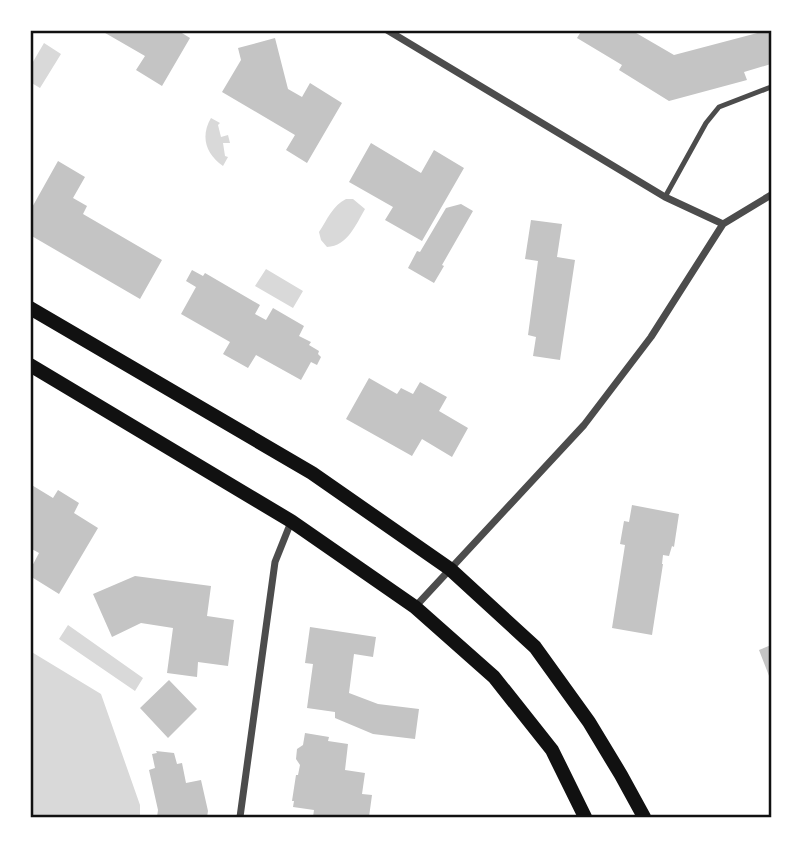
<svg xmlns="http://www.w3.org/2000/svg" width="801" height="847" font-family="'Nunito Sans',sans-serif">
<rect width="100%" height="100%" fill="#fff"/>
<path fill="#d9d9d9" d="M 44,43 L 61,54 L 40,88 L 30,82 L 30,67 Z
M 211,118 L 220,123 L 218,125 L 221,137 L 228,135 L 230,143 L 223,143 L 225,156 L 228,157 L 223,166 C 206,154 200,137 211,118 Z
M 346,199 L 353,199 L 365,209 C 356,224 348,246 327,247 L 321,240 L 319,232 C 327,220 333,205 346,199 Z
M 266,269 L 303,291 L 293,308 L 255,286 Z
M 68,625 L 143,678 L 135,691 L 59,639 Z
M 30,651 L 101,694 L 140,805 L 140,817 L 30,817 Z"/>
<path fill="#c4c4c4" d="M 100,30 L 177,30 L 190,38 L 162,86 L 136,70 L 145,56 Z
M 582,30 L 631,30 L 674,55 L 769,30 L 771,40 L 771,64 L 744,72 L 747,80 L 669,101 L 619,70 L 622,65 L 577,38 Z
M 275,38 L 288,89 L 302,97 L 310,83 L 342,103 L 307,163 L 286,150 L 295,135 L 222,92 L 241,60 L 238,48 Z
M 371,143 L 421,173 L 434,150 L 464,168 L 422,241 L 385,220 L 393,207 L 349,182 Z
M 58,161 L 85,177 L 73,198 L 87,206 L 83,214 L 162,260 L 140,299 L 30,235 L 30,211 Z
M 461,204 L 473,211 L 442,265 L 444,266 L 434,283 L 408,268 L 417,251 L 420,252 L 446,208 Z
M 531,220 L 562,224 L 557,257 L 575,260 L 560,360 L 533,356 L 536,337 L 528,335 L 538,261 L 525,259 Z
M 192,270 L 203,276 L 205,273 L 260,305 L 255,314 L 266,320 L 273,308 L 304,326 L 299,336 L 311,342 L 309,345 L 319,351 L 318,354 L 321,357 L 317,365 L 311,362 L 301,380 L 256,355 L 248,368 L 223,354 L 230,342 L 181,314 L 196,287 L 186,281 Z
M 369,378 L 397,394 L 401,388 L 413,394 L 420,382 L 447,397 L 439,411 L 468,428 L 452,457 L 422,439 L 412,456 L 346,419 Z
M 30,484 L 53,498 L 58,490 L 79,503 L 74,513 L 98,528 L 59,594 L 30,576 L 30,570 L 39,553 L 30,548 Z
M 632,505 L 679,514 L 674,547 L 672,546 L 669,556 L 663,555 L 662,564 L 663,564 L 652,635 L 612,628 L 625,545 L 620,544 L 624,521 L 629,522 Z
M 135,576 L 211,586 L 207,616 L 234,620 L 228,666 L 198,662 L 197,677 L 167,673 L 173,628 L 141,623 L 112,637 L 93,594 Z
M 310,627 L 376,637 L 373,657 L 354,654 L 349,693 L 378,704 L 419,709 L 415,739 L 373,734 L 335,718 L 335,712 L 307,708 L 313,664 L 305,663 Z
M 771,645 L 771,681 L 759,650 Z
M 169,680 L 197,709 L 168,738 L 140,708 Z
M 305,733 L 329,737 L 328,741 L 348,744 L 345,770 L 365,773 L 362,794 L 372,795 L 369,817 L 313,817 L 314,810 L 293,807 L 294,801 L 292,801 L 296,775 L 298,775 L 300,765 L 296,759 L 297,749 L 303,745 Z
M 156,751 L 174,753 L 177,764 L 182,763 L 186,783 L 201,780 L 208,811 L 207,817 L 157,817 L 158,810 L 149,770 L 155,768 L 152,754 L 157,753 Z"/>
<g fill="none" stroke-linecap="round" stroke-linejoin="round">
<path stroke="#4c4c4c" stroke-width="5" d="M 665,197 L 706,123 L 719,107 L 771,87"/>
<path stroke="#4c4c4c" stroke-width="7" d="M 387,30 L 665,197 L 723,224
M 415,607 L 584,425 L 651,337 L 723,224 L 771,195
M 240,817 L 275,562 L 291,522"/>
<path stroke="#111" stroke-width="14" d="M 30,308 L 312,473 L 450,569 L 535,647 L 589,722 L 621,775 L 644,817
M 30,365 L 291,521 L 415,607 L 494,677 L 552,750 L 585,817"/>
</g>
<rect width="801" height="847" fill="none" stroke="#ffffff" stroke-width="63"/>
<rect x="32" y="32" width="738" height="784" fill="none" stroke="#111" stroke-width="2.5"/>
</svg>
